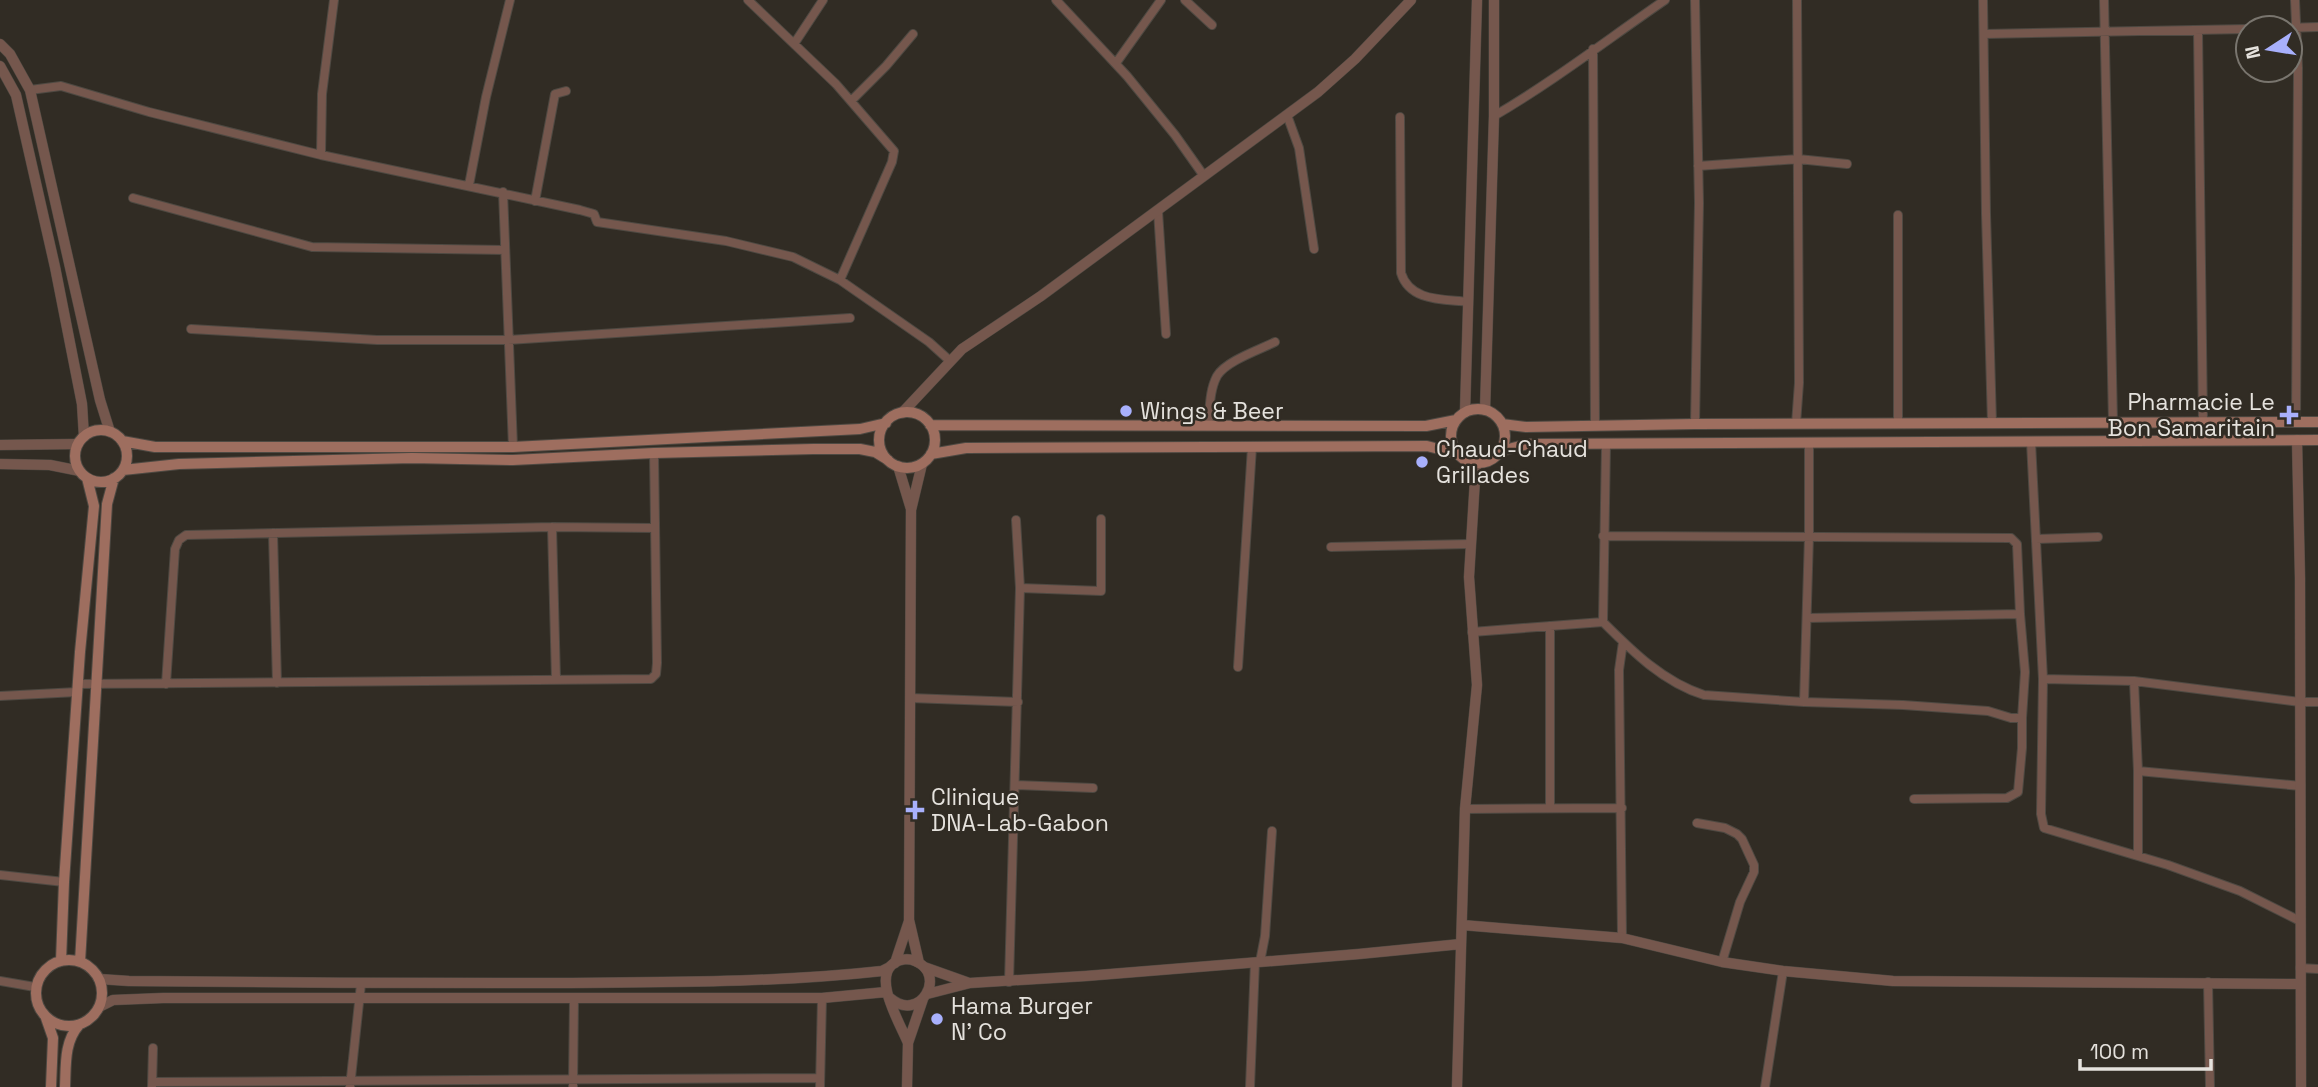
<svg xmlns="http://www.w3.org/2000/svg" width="2318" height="1087" font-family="'Space Grotesk',sans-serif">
<rect width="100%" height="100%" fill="#312c24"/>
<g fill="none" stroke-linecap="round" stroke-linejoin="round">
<defs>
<path id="minor" d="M 748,0 L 836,84 L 894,151 L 892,162 L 840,280
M 1056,0 L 1127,76 L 1175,135 L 1204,176
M 1185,0 L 1212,25
M 1983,0 L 1986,214 L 1992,423
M 2104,0 L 2113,422
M 2295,0 L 2298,68 L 2296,422
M 2283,28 L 2318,27
M 2198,31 L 2203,422
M 1984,34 L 2248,29
M 794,44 L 823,0
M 1593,49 L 1595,425
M 1116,63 L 1161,0
M 30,90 L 61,86 L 149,112 L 321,155 L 580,210 L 594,214 L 597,222 L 726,241 L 793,257 L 840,280 L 929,342 L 949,360
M 851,101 L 886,66 L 913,34
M 1287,115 L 1299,148 L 1314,249
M 1494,116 C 1554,81 1608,39 1665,0
M 1400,117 L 1401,273 C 1410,302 1444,299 1468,302
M 321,155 L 322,94 L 334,0
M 1698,166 L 1798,159 L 1847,164
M 469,185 L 486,97 L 510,0
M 503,192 L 513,447
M 133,198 L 312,247 L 505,250
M 535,201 L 555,94 L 566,91
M 1158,211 L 1166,334
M 1898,215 L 1898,423
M 191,329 L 377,340 L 508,340 L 850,318
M 1695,424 L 1699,203 L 1695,0
M 1796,424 L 1799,383 L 1797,0
M 1208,426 C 1210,410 1209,391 1217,376 C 1226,361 1259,350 1275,342
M 2031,442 L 2043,679 L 2041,814 L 2044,828 L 2168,865 L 2240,891 L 2300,921
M 1606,444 L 1603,622 C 1632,651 1663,682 1704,695 L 1804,702 L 1903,705 L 1988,711 L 2011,718 L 2022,718 L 2022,748 L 2018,792 L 2007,798 L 1914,799
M 1016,520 L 1020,588
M 552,527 L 556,680
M 273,533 L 277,683
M 1603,536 L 2011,538 L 2017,544 L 2020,614 L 1807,618
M 2036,539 L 2098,537
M 1331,547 L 1470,544
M 2020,614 L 2025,672 L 2022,718
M 1472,632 L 1603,622
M 1238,667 L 1252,447
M 2043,679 L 2134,681 L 2300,702 L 2318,702
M 2134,681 L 2138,771 L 2138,855
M 79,684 L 651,679 L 656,674 L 657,663 L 654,453
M 166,684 L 175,549 L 179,540 L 186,535 L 552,527 L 655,528
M 0,696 L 77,692
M 910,698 L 1018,702
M 1804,702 L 1809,536 L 1809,442
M 2138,771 L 2301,786
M 1015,785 L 1093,788
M 1550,808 L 1550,626
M 1465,809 L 1622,808
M 1697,823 L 1725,828 L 1737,834 L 1742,839 L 1754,865 L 1754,872 L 1740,902 L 1722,962
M 0,875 L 64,882
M 1622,938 L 1619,670 L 1623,642
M 1260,962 L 1265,936 L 1272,831
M 2300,968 L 2318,969
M 0,981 L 35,987
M 1009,982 L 1020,588 L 1101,591 L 1101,519
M 2208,982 L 2210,1087
M 153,1082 L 820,1078
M 152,1087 L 153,1048
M 350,1087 L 361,984
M 573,1087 L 574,998
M 820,1087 L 822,998
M 1250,1087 L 1255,962
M 1765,1087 L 1783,971"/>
<path id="tertiary" d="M 0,44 L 10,54 L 30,90 L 100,400 L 110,432
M 0,66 L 16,95 L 55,267 L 82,404 L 84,437
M 1485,410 L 1494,116 L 1494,0
M 1465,412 L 1477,0
M 902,413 L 962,349 L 1041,296 L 1318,92 L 1355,59 L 1411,0
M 2297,440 L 2300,578 L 2301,1087
M 0,445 L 78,444
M 0,464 L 50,465 L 80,471
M 898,466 L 911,509
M 1462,925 L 1622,938 L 1722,962 L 1783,971 L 1893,981 L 2300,984
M 895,963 L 909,921
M 919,963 L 909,920 L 910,718 L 911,510 L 922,464
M 924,967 L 969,983
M 99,979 L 129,981 C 270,983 412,983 553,983 C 663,982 773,983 882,971 L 890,967
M 927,994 L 970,983 L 1086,976 L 1359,954 L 1461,944
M 890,998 C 920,1024 948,974 915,961 C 909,958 900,959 894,963 C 872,978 900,1023 908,1043
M 99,1007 L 113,1000 L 163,998 L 822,998 L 886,992
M 907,1087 L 908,1043 L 923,999
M 1457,1087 L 1465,809 L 1477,685 L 1469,577 L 1476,463"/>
<path id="secondary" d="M1451 436a27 27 0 1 1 54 0a27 27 0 1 1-54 0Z
M879 440a28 28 0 1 1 56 0a28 28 0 1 1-56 0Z
M 1502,424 L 1526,427 L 1695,424 L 2318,422
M 930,425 L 1426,426 L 1456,420
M75 456a26 26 0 1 1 52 0a26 26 0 1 1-52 0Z
M 122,441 L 155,447 L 513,447 L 860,429 L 886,423
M 1501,451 L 1528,444 L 2318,440
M 931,454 L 966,448 L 1427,446 L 1458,454
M 123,470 L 179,464 L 412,458 L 513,460 L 654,453 L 813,449 L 860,449 L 875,452 L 888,460
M36 993a33 33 0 1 1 66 0a33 33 0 1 1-66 0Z
M 61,961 L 64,882 L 80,652 L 94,506 L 87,478
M 80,962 L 107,504 L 114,478
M 46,1018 L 53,1038 L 51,1087
M 65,1087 C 66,1065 64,1042 79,1025"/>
</defs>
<use href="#minor" stroke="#4e4942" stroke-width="10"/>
<use href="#tertiary" stroke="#4e4942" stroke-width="11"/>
<use href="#secondary" stroke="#4e4942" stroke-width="12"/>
<use href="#minor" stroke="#75574d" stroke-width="8"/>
<use href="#tertiary" stroke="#75574d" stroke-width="10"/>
<use href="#secondary" stroke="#9e6e5f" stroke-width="10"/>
</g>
<g fill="#a8b0fc" stroke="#312c24" stroke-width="2.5">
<circle cx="1126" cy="411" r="7"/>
<path d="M2285.5 404.5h7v7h7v7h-7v7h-7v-7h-7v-7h7z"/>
<circle cx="1422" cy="462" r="7"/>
<path d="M911.5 799.5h7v7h7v7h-7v7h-7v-7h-7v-7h7z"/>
<circle cx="937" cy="1019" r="7"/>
</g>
<g text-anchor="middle" stroke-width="5" stroke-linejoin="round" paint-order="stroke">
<g font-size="23" fill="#e5e2dd" stroke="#312c24" text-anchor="start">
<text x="2275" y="410" text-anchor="end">Pharmacie Le<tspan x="2275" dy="26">Bon Samaritain</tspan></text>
<text x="1140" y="419">Wings &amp; Beer</text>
<text x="1436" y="457">Chaud-Chaud<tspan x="1436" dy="26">Grillades</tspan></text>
<text x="931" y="805">Clinique<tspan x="931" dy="26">DNA-Lab-Gabon</tspan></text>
<text x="951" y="1014">Hama Burger<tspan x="951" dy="26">N' Co</tspan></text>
</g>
</g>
<g transform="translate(2269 49) rotate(258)"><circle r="33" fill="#312c24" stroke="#79756e" stroke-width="2"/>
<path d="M0-5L12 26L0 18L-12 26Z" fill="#a8b0fc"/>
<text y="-10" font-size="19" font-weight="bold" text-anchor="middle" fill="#e5e2dd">N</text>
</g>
<path d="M2080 1059v10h131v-10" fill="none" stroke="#e5e2dd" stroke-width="3.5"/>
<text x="2090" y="1059" font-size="21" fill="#e5e2dd" stroke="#312c24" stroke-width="5" paint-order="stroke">100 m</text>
</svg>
